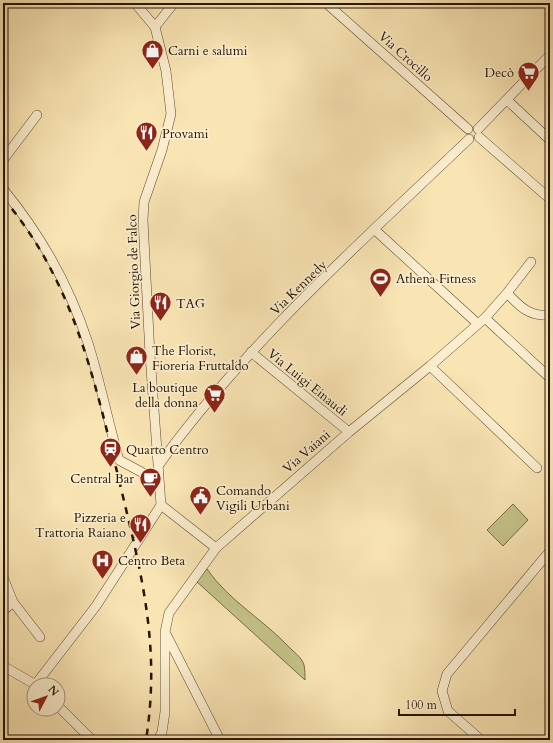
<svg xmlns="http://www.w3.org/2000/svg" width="553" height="743" font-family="Cardo,serif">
<rect width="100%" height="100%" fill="#f9e4b3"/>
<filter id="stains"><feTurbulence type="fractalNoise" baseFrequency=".005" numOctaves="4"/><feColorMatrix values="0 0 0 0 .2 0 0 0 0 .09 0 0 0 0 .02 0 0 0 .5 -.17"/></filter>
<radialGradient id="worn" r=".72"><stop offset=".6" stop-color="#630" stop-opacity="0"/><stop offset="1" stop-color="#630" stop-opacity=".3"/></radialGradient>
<path fill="#c4c288" stroke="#746b45" d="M 513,504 L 528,520 L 503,546 L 487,530 Z
M 207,569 C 229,601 264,620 290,648 C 295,653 302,658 304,665 C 305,669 305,675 305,680 L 196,581 Z"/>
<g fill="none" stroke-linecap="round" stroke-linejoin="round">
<defs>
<path id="minor" d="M 326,3 L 468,129
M 155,27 L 174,3
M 507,100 L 550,140
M 478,129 L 550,55
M 479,137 L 550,199
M 3,160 L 37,115
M 3,189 C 40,234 70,287 88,343 C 100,381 108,421 119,460 L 158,481
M 375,230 L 478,324
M 531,262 L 507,293 C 520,307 530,317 550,315
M 485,318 L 550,378
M 251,352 L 349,432
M 430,366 L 537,468
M 158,466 C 245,345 361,242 469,139
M 161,505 L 216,548
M 3,577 L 13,602 L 40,637
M 3,611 L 13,602
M 166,634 L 220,740
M 3,666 L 36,685
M 35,685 L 96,606 L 161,505 L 150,355 L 143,220 L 144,202 L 162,150 L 171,114 L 166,71 L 155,27 L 135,3
M 58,706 L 92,740
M 158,740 L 162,732 L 165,712 L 165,632 L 169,613 L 216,548 L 349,432 L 430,366 L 485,318 L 507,293
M 481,740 L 448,711 L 442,691 L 447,674 L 550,551"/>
</defs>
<use href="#minor" stroke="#5a482e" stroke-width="10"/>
<use href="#minor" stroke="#fbedce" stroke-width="9"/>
<path stroke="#251402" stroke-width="2.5" stroke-dasharray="7 7" stroke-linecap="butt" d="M 3,198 C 73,280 94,378 119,480 C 141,572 161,645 146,740"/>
</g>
<defs>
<symbol id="shop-pin" viewBox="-11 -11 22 30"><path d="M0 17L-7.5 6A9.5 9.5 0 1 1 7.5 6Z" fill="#8f2418" stroke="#fbedce"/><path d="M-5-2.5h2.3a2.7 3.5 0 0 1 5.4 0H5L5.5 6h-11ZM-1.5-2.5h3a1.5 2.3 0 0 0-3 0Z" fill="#fff"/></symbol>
<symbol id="supermarket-pin" viewBox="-11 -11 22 30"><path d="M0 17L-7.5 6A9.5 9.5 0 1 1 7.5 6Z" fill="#8f2418" stroke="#fbedce"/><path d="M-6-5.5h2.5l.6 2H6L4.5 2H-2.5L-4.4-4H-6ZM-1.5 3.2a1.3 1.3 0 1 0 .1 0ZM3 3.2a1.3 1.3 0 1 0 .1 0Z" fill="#fff"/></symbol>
<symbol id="restaurant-pin" viewBox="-11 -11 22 30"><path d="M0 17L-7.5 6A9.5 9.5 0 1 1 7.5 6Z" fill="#8f2418" stroke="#fbedce"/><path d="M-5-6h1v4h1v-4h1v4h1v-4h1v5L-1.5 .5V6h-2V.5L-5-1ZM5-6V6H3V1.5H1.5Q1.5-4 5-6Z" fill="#fff"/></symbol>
<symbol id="stadium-pin" viewBox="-11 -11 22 30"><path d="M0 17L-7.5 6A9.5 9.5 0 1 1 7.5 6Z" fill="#8f2418" stroke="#fbedce"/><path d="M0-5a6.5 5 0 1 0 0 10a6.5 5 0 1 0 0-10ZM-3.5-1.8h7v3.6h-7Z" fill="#fff"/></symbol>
<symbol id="station-pin" viewBox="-11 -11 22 30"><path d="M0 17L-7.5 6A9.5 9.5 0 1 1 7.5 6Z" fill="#8f2418" stroke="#fbedce"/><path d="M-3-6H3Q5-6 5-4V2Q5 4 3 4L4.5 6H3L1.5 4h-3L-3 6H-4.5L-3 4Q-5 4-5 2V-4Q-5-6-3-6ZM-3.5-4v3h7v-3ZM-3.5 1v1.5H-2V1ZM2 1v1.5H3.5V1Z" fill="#fff"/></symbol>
<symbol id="cafe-pin" viewBox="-11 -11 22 30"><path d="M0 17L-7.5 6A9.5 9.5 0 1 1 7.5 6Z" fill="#8f2418" stroke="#fbedce"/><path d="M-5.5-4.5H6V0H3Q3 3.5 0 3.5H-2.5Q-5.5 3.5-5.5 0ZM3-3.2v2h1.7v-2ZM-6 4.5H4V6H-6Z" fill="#fff"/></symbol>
<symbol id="civic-pin" viewBox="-11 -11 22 30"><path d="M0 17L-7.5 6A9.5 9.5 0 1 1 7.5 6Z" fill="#8f2418" stroke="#fbedce"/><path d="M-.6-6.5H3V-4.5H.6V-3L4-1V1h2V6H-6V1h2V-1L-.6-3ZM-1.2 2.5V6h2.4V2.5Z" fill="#fff"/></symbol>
<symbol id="hospital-pin" viewBox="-11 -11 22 30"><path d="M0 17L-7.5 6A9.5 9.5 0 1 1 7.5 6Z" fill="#8f2418" stroke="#fbedce"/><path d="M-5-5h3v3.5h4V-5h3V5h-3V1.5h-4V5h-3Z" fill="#fff"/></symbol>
</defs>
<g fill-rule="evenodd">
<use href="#shop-pin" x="140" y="38" width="25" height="34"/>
<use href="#supermarket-pin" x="516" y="60" width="25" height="34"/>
<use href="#restaurant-pin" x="134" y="120" width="25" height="34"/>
<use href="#stadium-pin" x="368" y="266" width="25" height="34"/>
<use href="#restaurant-pin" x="148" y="290" width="25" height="34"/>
<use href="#shop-pin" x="124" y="344" width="25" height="34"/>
<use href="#supermarket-pin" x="202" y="382" width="25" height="34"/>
<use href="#station-pin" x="98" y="436" width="25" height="34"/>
<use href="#cafe-pin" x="138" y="466" width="25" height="34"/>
<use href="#civic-pin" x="188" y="484" width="25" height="34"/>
<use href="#restaurant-pin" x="128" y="512" width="25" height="34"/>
<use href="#hospital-pin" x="90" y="548" width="25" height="34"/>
</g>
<g text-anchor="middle" stroke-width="3.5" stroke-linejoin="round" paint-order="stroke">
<g font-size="13" fill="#251402" stroke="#fbedce" text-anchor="start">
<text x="168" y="55">Carni e salumi</text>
<text x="514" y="77" text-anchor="end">Decò</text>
<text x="162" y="138">Provami</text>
<text x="396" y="283">Athena Fitness</text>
<text x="176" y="308">TAG</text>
<text x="152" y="355">The Florist,<tspan x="152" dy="15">Fioreria Fruttaldo</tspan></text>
<text x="198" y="392" text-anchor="end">La boutique<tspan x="198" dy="15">della donna</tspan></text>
<text x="126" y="454">Quarto Centro</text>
<text x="134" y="483" text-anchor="end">Central Bar</text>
<text x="216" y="495">Comando<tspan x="216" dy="15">Vigili Urbani</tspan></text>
<text x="126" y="522" text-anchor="end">Pizzeria e<tspan x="126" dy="15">Trattoria Raiano</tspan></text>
<text x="118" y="565">Centro Beta</text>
</g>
<g font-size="13" fill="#251402" stroke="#fbedce">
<text transform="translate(406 56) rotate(42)" y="5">Via Crocillo</text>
<text transform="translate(133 272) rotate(-92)" y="5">Via Giorgio de Falco</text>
<text transform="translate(298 287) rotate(-44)" y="5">Via Kennedy</text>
<text transform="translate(308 382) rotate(39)" y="5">Via Luigi Einaudi</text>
<text transform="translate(306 451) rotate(-41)" y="5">Via Vaiani</text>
</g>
</g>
<rect width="553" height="743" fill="none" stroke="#f9e4b3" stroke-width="16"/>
<rect x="4" y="4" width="545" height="735" fill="none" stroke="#251402" stroke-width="2"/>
<rect x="8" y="8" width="537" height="727" fill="none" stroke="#251402"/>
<g transform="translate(46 697) rotate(49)"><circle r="19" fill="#fbedce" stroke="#a5967c"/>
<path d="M0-3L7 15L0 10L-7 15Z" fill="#8f2418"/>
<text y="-6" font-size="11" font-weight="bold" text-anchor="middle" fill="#251402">N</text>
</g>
<path d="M399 709v6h116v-6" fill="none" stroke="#251402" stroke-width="2"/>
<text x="405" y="709" font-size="12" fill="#251402" stroke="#fbedce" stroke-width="3" paint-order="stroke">100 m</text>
<rect width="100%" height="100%" filter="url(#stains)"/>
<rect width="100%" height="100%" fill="url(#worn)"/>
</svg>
